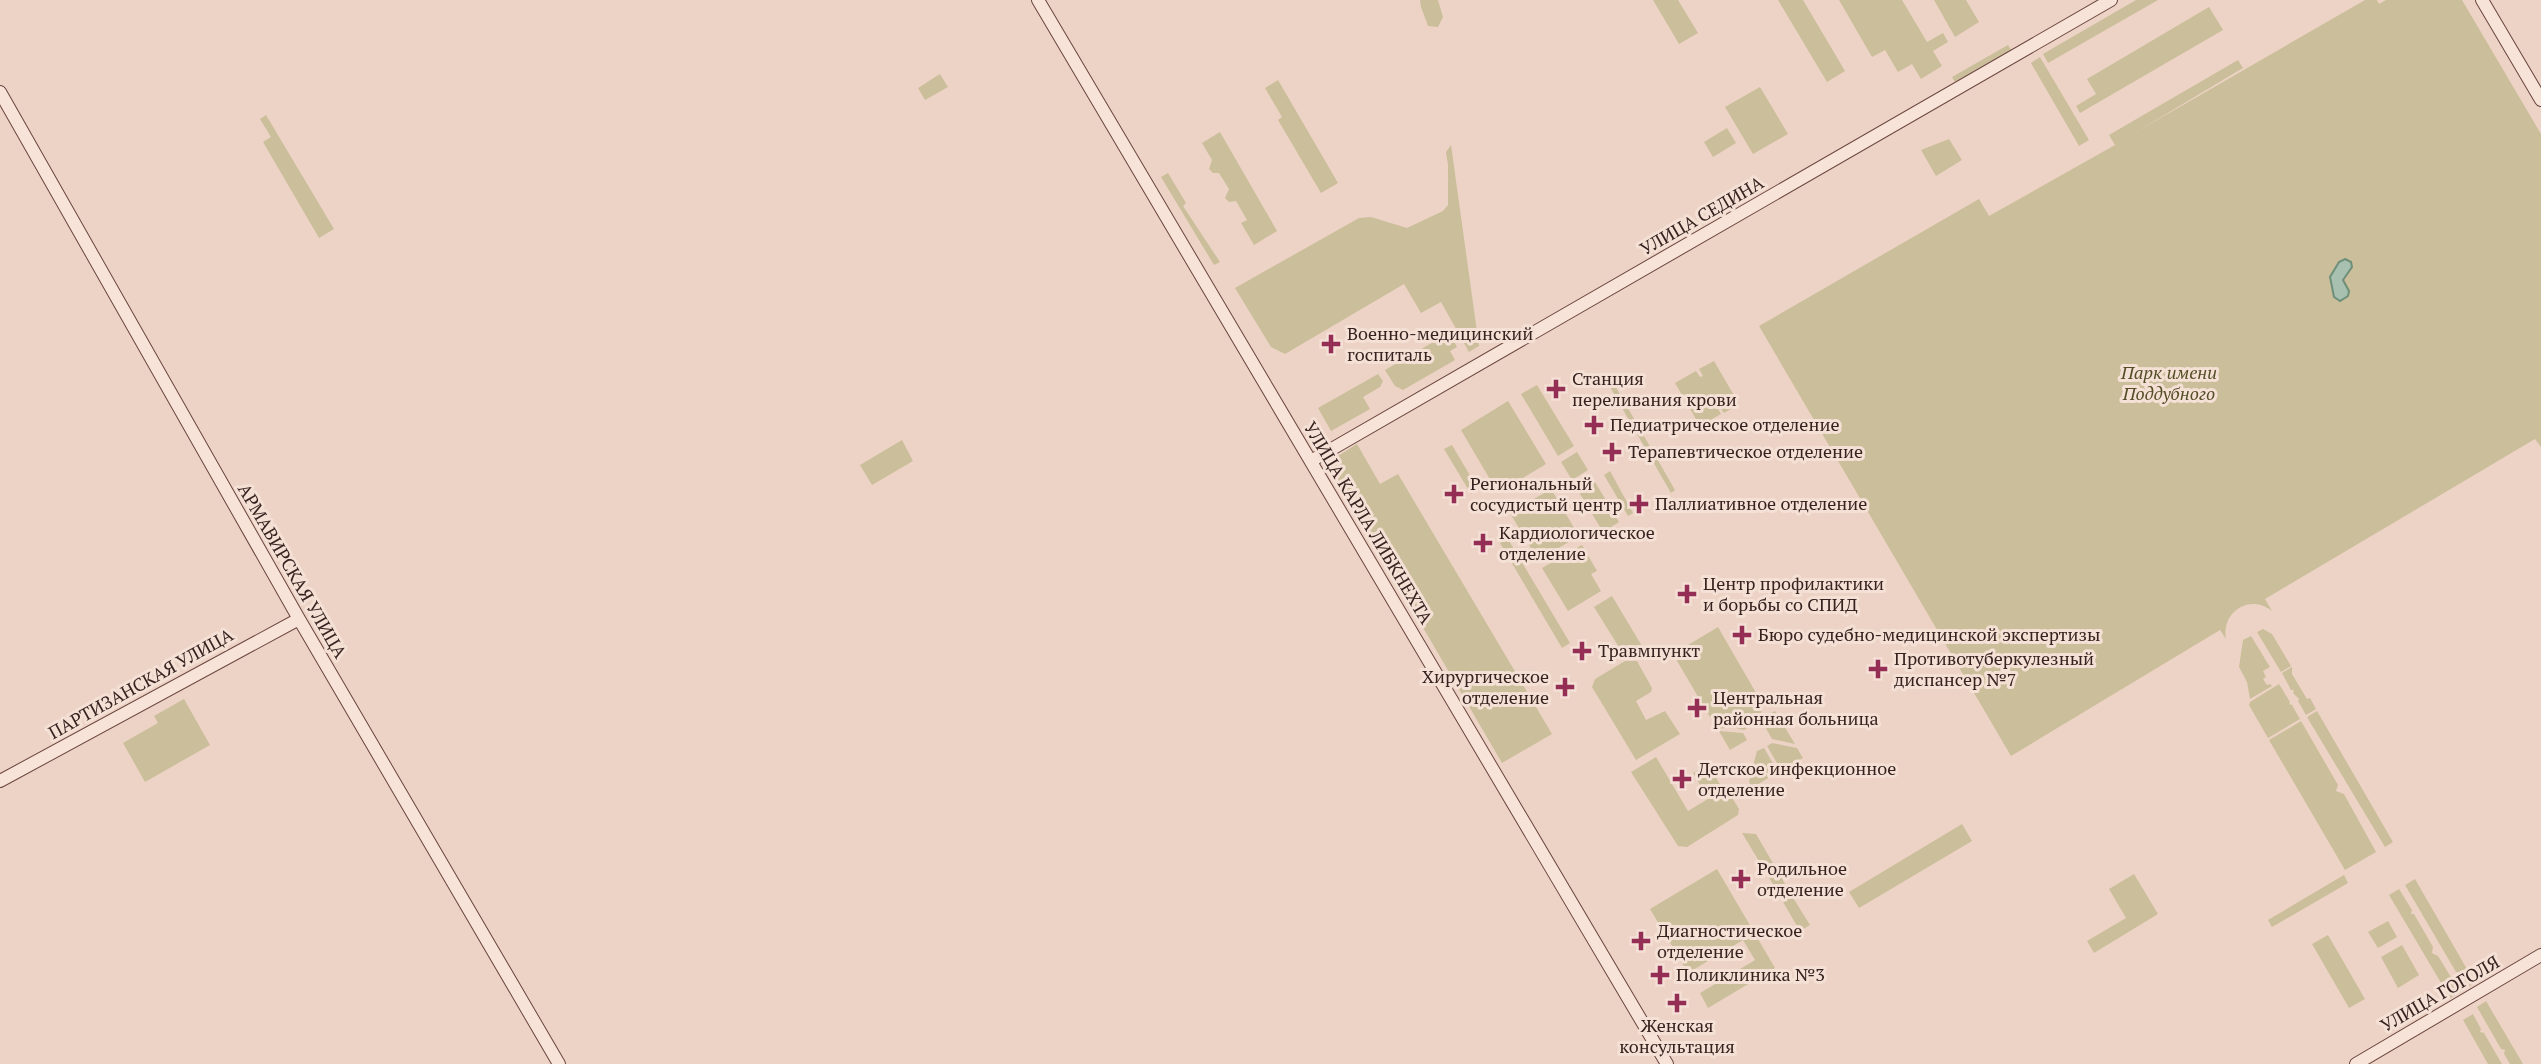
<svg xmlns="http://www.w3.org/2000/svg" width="2541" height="1064" font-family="'PT Serif',serif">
<rect width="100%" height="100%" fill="#edd3c5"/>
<path fill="#cbbe9a" d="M 1420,0 L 1438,0 L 1443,17 L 1438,27 L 1428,26 L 1421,7 Z
M 1653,0 L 1678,0 L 1698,33 L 1679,44 Z
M 1778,0 L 1803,0 L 1845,71 L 1827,82 Z
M 1839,0 L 1902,0 L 1927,42 L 1943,33 L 1948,42 L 1933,51 L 1942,66 L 1921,79 L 1912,64 L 1898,72 L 1885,50 L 1872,57 Z
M 1934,0 L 1966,0 L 1979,22 L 1955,37 Z
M 2136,0 L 2158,0 L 2048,63 L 2043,54 Z
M 2365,0 L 2377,0 L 2379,4 L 2386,0 L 2462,0 L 2541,134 L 2541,447 L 2535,439 L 2265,599 L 2272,611 C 2250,593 2221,612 2226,639 L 2220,630 L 2011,756 L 1759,326 L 1979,199 L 1989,216 L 2115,145 L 2109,135 L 2238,60 L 2243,68 L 2136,132 Z
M 2209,7 L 2223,30 L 2080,113 L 2076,106 L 2096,94 L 2087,79 Z
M 2008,45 L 2011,50 L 1955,82 L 1952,77 Z
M 2040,57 L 2089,140 L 2079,146 L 2031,63 Z
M 940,74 L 948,87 L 925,100 L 918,88 Z
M 1278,80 L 1338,183 L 1321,193 L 1278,120 L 1282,117 L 1265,88 Z
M 1760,87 L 1788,134 L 1753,154 L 1725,107 Z
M 266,115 L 334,229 L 319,238 L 263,142 L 271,137 L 260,119 Z
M 1727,128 L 1736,143 L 1713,157 L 1704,142 Z
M 1220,132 L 1277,231 L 1254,245 L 1241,223 L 1247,220 L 1236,201 L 1229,202 L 1225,198 L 1229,189 L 1219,173 L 1213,173 L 1209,169 L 1212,160 L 1202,143 Z
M 1949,139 L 1962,160 L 1936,176 L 1921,150 Z
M 1451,145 L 1479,346 L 1469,352 L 1441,302 L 1421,313 L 1404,284 L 1285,354 L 1271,347 L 1235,288 L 1359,218 L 1371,217 L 1407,228 L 1443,211 L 1448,205 L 1448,165 L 1446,152 Z
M 1168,173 L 1186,203 L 1183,206 L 1220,262 L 1214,265 L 1161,177 Z
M 1449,333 L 1457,347 L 1450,351 L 1455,360 L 1403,390 L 1395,386 L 1385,370 Z
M 1714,361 L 1739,404 L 1724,413 L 1719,406 L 1717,407 L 1721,414 L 1700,426 L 1675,383 L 1696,371 L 1700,377 L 1703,376 L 1699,369 Z
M 1378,374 L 1383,381 L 1380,387 L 1363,397 L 1370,409 L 1331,431 L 1318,408 Z
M 1614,384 L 1675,490 L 1671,493 L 1610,387 Z
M 1537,385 L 1574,446 L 1558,456 L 1521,394 Z
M 1508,401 L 1546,464 L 1498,493 L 1461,430 Z
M 902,440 L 913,461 L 872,485 L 860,465 Z
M 1357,444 L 1380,484 L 1398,474 L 1552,734 L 1502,763 L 1329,466 L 1333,459 Z
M 1452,445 L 1478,489 L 1471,494 L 1444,449 Z
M 1577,452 L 1588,470 L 1572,480 L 1561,462 Z
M 1610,471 L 1633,513 L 1628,516 L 1604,475 Z
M 1592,477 L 1619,522 L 1603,532 L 1576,487 Z
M 1551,489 L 1579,536 L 1538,560 L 1510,513 Z
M 1508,539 L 1570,643 L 1562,648 L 1500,543 Z
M 1582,545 L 1597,571 L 1591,574 L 1601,591 L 1568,611 L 1542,568 Z
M 1612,596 L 1642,646 L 1633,652 L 1622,652 L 1594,607 Z
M 1718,627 L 1763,705 L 1759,721 L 1744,730 L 1732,727 L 1717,729 L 1673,654 Z
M 2263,629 L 2272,634 L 2291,666 L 2281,672 L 2257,632 Z
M 2251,636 L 2270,667 L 2263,671 L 2266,677 L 2263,679 L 2267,685 L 2270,684 L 2272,686 L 2250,699 L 2247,682 L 2239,667 L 2243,640 Z
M 1625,661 L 1637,661 L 1652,688 L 1651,692 L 1636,701 L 1646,720 L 1665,711 L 1680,734 L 1636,760 L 1592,687 L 1595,679 Z
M 2292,667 L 2292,674 L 2307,699 L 2310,698 L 2316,709 L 2306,715 L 2298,701 L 2299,699 L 2293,693 L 2294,690 L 2291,690 L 2282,673 Z
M 2279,684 L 2290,702 L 2289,704 L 2292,705 L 2300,719 L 2268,738 L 2249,705 L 2250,702 Z
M 184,699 L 210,745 L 145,782 L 123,743 L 158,723 L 154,716 Z
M 1775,711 L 1795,744 L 1772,739 L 1763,723 L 1764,717 Z
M 2317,711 L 2393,842 L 2385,847 L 2307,717 Z
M 2301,721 L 2338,785 L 2336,791 L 2344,794 L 2376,852 L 2345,870 L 2269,740 Z
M 1719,731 L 1743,733 L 1747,740 L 1730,750 Z
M 1772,743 L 1797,748 L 1803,758 L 1781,770 L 1767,746 Z
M 1764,748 L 1778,772 L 1752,788 L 1749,782 L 1757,751 Z
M 1656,757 L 1688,811 L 1726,788 L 1739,809 L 1738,815 L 1687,847 L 1678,846 L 1631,772 Z
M 1708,764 L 1722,788 L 1707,797 L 1693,773 Z
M 1962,824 L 1972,841 L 1859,908 L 1849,892 Z
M 1742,833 L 1756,834 L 1791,894 L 1782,899 Z
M 1717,869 L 1775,968 L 1708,1008 L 1700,993 L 1755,960 L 1743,940 L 1688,973 L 1650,909 Z
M 2134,874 L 2158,914 L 2094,953 L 2087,941 L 2126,918 L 2109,889 Z
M 2344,875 L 2348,883 L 2272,927 L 2268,920 Z
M 2415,879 L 2475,983 L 2466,988 L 2458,976 L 2459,972 L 2456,972 L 2405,885 Z
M 2399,889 L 2412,910 L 2411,914 L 2414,914 L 2433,947 L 2432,953 L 2438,956 L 2460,992 L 2450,998 L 2389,895 Z
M 1792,896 L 1810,925 L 1800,931 L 1783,902 Z
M 2388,921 L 2397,937 L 2378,948 L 2368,932 Z
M 2328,935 L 2365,999 L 2349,1008 L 2312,944 Z
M 2402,945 L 2419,975 L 2398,988 L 2381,957 Z
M 2486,1001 L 2523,1064 L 2510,1064 L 2504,1054 L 2505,1050 L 2501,1049 L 2477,1007 Z
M 2473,1014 L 2481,1029 L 2480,1032 L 2484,1033 L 2502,1064 L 2488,1064 L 2463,1020 Z"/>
<path fill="#a7c0af" stroke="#6e8f7a" stroke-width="2" d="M 2345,259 L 2351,262 L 2352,267 L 2343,280 L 2349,291 L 2348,296 L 2340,301 L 2334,297 L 2330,277 L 2339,262 Z"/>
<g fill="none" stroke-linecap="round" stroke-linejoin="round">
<defs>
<path id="secondary" d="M 1038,0 L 1667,1064
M 2482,0 L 2541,100
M 0,92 L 299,619 L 559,1064
M 1311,461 L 2111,0
M 0,781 L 299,619
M 2356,1064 L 2541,955"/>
</defs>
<use href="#secondary" stroke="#69453f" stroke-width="14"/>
<use href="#secondary" stroke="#f8e3d8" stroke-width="12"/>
</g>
<g fill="#942e54" stroke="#f4e0d5" stroke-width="2.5">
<path d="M1327.5 333.5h7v7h7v7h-7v7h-7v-7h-7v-7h7z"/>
<path d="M1552.5 378.5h7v7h7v7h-7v7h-7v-7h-7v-7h7z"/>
<path d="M1590.5 414.5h7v7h7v7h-7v7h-7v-7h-7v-7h7z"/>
<path d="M1608.5 441.5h7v7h7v7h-7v7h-7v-7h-7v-7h7z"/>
<path d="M1450.5 483.5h7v7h7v7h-7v7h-7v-7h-7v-7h7z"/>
<path d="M1635.5 493.5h7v7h7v7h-7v7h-7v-7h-7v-7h7z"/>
<path d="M1479.5 532.5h7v7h7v7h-7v7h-7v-7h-7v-7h7z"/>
<path d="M1683.5 583.5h7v7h7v7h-7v7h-7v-7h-7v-7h7z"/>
<path d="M1738.5 624.5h7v7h7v7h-7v7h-7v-7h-7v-7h7z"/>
<path d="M1578.5 640.5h7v7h7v7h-7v7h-7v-7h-7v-7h7z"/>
<path d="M1874.5 658.5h7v7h7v7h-7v7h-7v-7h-7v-7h7z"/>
<path d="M1561.5 676.5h7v7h7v7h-7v7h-7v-7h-7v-7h7z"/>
<path d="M1693.5 697.5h7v7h7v7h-7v7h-7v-7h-7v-7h7z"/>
<path d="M1678.5 768.5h7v7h7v7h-7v7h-7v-7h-7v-7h7z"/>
<path d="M1737.5 868.5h7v7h7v7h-7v7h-7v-7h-7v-7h7z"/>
<path d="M1637.5 930.5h7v7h7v7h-7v7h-7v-7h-7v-7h7z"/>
<path d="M1656.5 964.5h7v7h7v7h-7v7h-7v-7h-7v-7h7z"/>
<path d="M1673.5 992.5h7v7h7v7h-7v7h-7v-7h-7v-7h7z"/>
</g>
<g text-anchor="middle" stroke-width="6" stroke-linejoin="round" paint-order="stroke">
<g font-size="18" fill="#38221f" stroke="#f4e0d5">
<text transform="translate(1702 216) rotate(-30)" y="6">УЛИЦА СЕДИНА</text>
<text transform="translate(1368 523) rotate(59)" y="6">УЛИЦА КАРЛА ЛИБКНЕХТА</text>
<text transform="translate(292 571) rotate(60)" y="6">АРМАВИРСКАЯ УЛИЦА</text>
<text transform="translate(141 684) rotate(-29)" y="6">ПАРТИЗАНСКАЯ УЛИЦА</text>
<text transform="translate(2440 994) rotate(-30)" y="6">УЛИЦА ГОГОЛЯ</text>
</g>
<g font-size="18" fill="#38221f" stroke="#f4e0d5" text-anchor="start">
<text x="1347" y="340">Военно-медицинский<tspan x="1347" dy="21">госпиталь</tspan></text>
<text x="1572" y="385">Станция<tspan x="1572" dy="21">переливания крови</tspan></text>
<text x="1610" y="431">Педиатрическое отделение</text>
<text x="1628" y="458">Терапевтическое отделение</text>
<text x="1470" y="490">Региональный<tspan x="1470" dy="21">сосудистый центр</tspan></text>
<text x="1655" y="510">Паллиативное отделение</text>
<text x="1499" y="539">Кардиологическое<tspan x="1499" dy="21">отделение</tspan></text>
<text x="1703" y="590">Центр профилактики<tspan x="1703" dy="21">и борьбы со СПИД</tspan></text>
<text x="1758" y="641">Бюро судебно-медицинской экспертизы</text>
<text x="1598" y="657">Травмпункт</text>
<text x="1894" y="665">Противотуберкулезный<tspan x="1894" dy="21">диспансер №7</tspan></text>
<text x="1549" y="683" text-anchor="end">Хирургическое<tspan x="1549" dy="21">отделение</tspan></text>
<text x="1713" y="704">Центральная<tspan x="1713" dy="21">районная больница</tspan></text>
<text x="1698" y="775">Детское инфекционное<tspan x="1698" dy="21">отделение</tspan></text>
<text x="1757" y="875">Родильное<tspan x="1757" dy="21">отделение</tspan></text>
<text x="1657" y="937">Диагностическое<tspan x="1657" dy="21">отделение</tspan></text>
<text x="1676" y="981">Поликлиника №3</text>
<text x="1677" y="1032" text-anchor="middle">Женская<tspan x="1677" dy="21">консультация</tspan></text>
</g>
<g font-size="18" font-style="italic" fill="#544e27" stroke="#f4e0d5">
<text x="2169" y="379">Парк имени<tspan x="2169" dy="21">Поддубного</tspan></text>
</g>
</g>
</svg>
